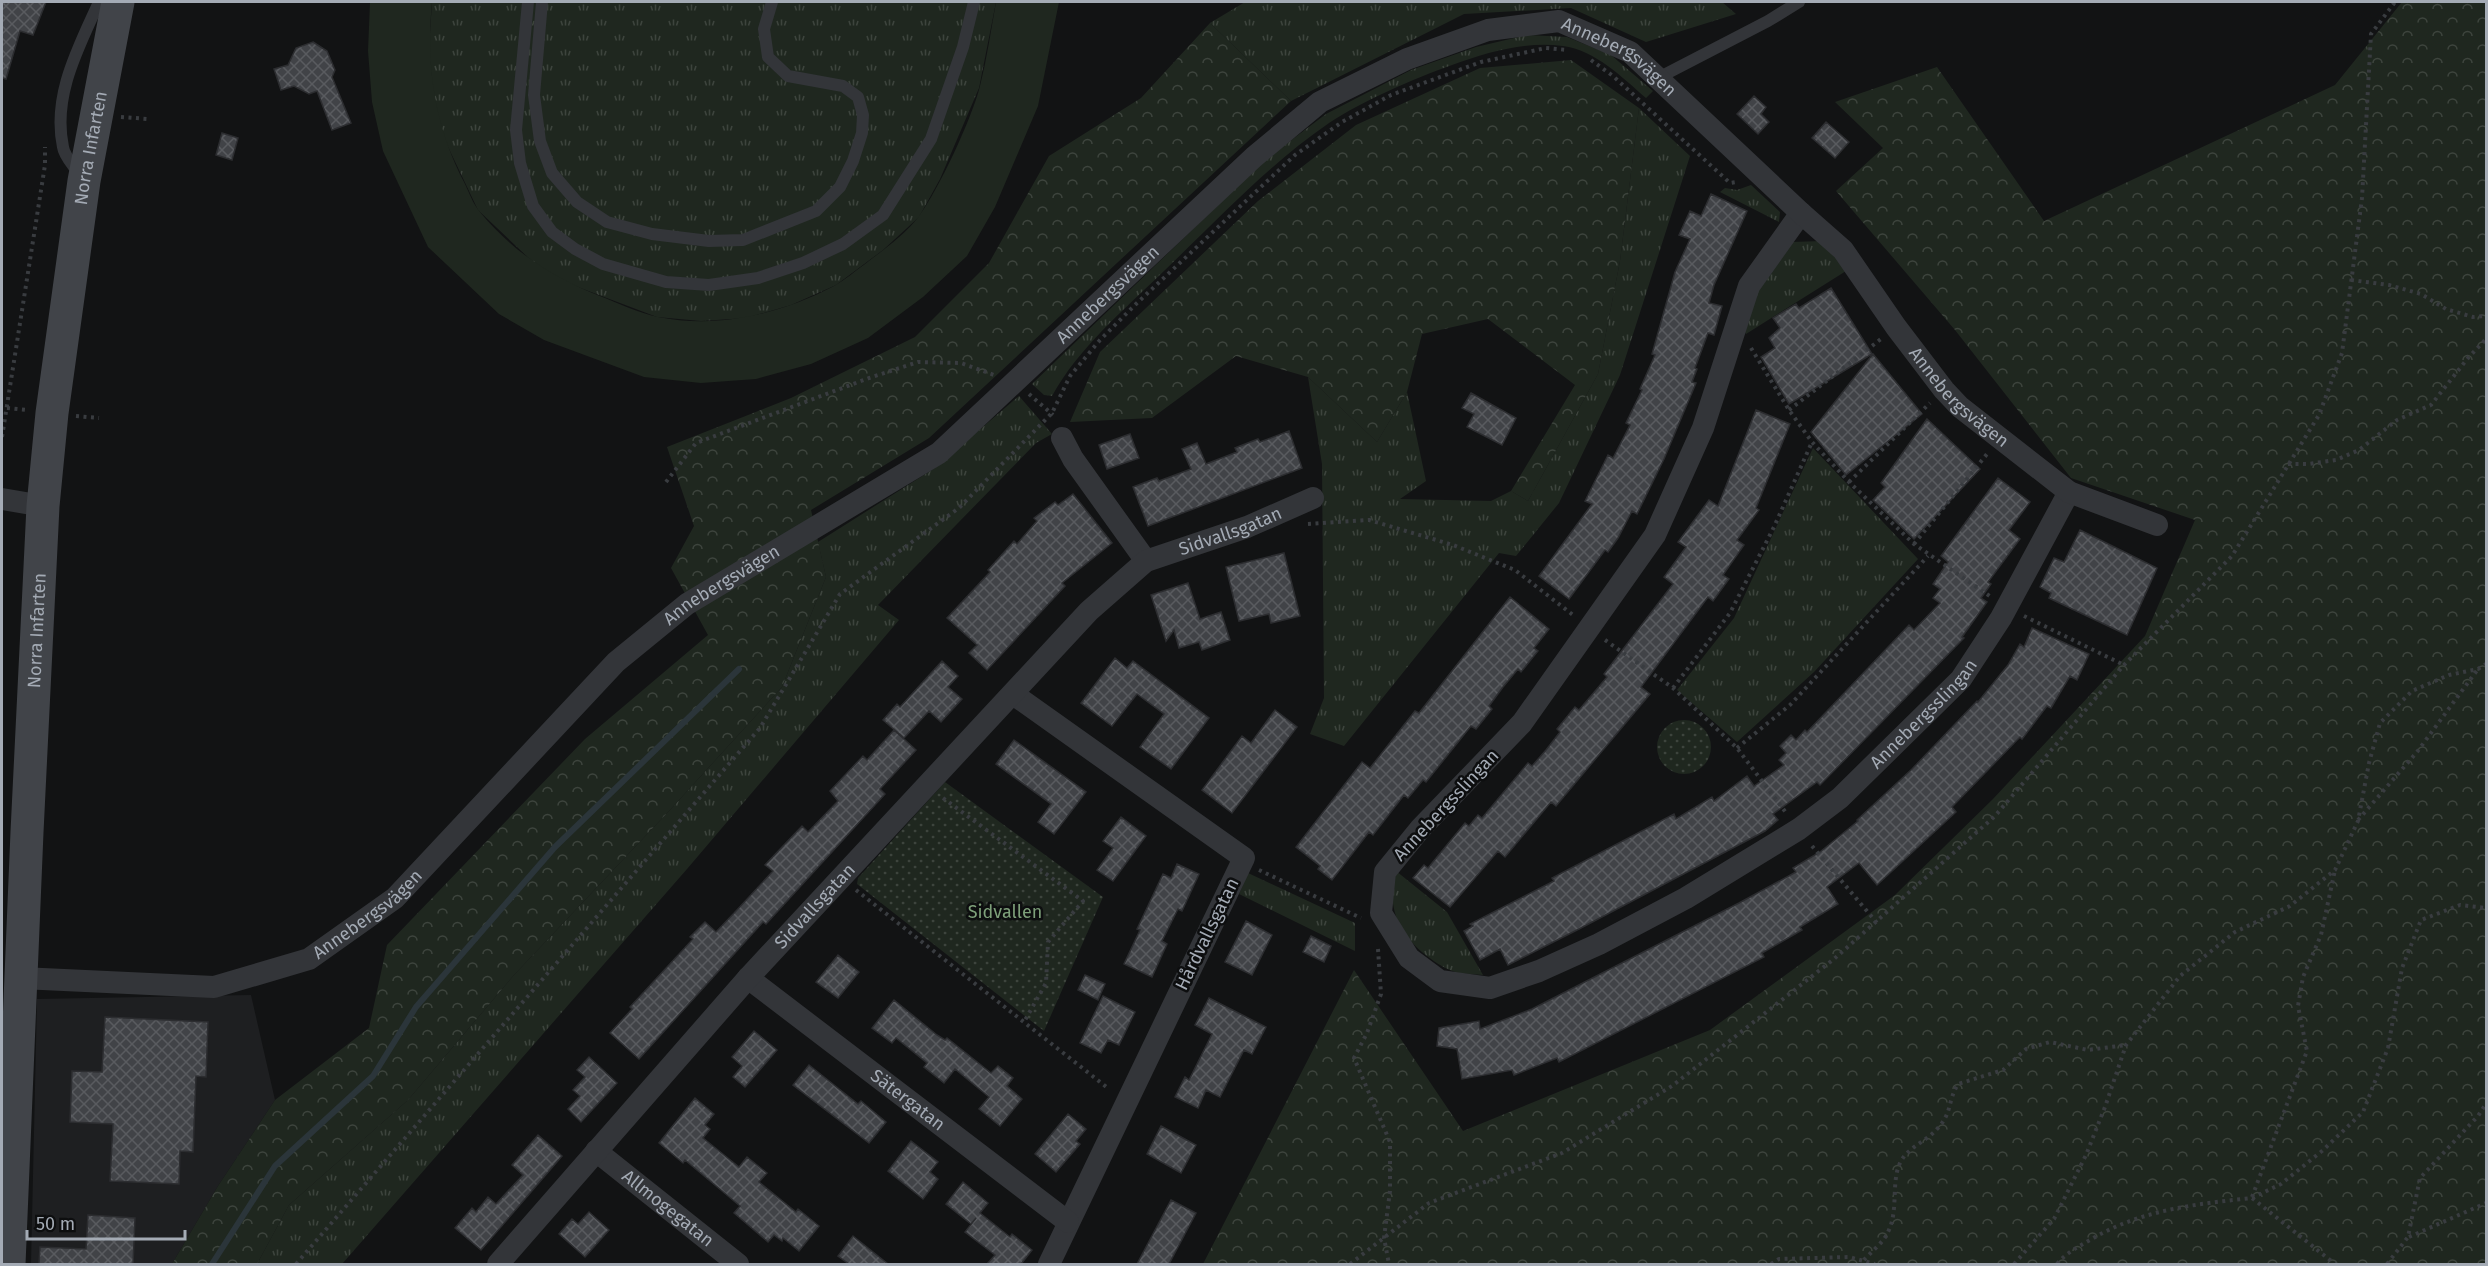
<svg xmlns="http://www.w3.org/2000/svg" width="2488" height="1266" font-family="'Fira Sans',sans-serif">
<defs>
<pattern id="grass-tufts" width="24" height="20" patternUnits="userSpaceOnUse" patternTransform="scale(1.5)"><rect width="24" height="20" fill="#1f271f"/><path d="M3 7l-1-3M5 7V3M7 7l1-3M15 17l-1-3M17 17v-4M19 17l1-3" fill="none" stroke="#3d443d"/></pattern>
<pattern id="forest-crowns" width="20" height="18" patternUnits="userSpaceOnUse" patternTransform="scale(1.5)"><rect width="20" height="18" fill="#1f271f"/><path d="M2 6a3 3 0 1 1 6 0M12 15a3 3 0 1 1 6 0" fill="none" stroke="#3d443d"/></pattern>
<pattern id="park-dots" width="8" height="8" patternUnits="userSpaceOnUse" patternTransform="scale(1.5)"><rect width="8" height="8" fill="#1f271f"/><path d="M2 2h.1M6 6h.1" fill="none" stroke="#3d443d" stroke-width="1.8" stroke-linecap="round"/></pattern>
<pattern id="building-cross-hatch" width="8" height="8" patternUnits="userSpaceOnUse" patternTransform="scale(1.5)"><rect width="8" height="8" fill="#414347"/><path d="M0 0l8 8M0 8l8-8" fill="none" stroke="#595b5f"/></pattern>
</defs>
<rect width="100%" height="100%" fill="#121314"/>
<path fill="#1e1f21" d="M 251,995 L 275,1100 L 218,1186 L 172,1264 L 31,1264 L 37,999 Z"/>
<path fill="url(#grass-tufts)" d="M 432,2 L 996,2 L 979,88 L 940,179 L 919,217 L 883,250 L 836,285 L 791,305 L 746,318 L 701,321 L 657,317 L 570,284 L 535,264 L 478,210 L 441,132 L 433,93 L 429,49 Z
M 1245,2 L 1722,2 L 1736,14 L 1646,42 L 1571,8 L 1464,14 L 1291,101 L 1210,23 Z
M 1527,35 L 1567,37 L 1611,55 L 1653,91 L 1646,98 C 1623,78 1595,50 1563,46 C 1525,41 1488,52 1452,65 C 1413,79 1364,100 1329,123 C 1268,165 1217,220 1164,271 C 1124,310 1079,347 1052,396 L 1044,395 L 1032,384 L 1265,160 L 1326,114 L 1411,70 L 1476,47 Z
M 1639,108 L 1690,156 L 1620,375 L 1559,503 L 1516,556 L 1499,553 L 1344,746 L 1310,734 L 1324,698 L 1322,464 L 1308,377 L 1377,442 L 1407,392 L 1426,481 L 1400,499 L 1491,501 L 1511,491 L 1528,501 L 1598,374 L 1620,261 Z
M 1751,185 L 1780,212 L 1779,222 L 1720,192 L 1725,188 L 1737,190 Z
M 1823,241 L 1846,271 L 1746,334 L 1743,328 L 1757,286 L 1792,242 Z
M 1019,396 L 1052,434 L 1036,443 L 878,605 L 899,620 L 687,869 L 342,1264 L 257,1264 L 289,1205 L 408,1100 L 514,975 L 669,811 L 782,687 L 826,577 L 818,542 L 935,468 Z
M 1813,448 L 1918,559 L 1814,672 L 1737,742 L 1677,690 L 1734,618 Z
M 1396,871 L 1447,912 L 1483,975 C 1475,974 1467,974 1459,973 C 1447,970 1436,963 1427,956 C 1398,933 1386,907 1396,871 Z
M 1248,873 L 1355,923 L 1355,951 L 1239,894 Z"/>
<path fill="url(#forest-crowns)" d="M 2402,2 L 2486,2 L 2486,1264 L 1203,1264 L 1354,970 L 1463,1131 L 1710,1030 L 1895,895 L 1993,799 L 2145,636 L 2195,520 L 2071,478 L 1955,330 L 1836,191 L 1883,148 L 1835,102 L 1937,67 L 2044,221 L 2335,85 Z
M 1210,23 L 1291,101 L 929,438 L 811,510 L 826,577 L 782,687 L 669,811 L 514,975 L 408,1100 L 289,1205 L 257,1264 L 172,1264 L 218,1186 L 275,1100 L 369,1028 L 387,945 L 585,739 L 708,635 L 671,568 L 694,526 L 667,447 L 791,398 L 915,337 L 989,263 L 1049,156 L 1141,98 Z
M 1571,60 L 1639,108 L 1620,261 L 1598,374 L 1528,501 L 1511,491 L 1575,385 L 1488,319 L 1422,334 L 1407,392 L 1377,442 L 1308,377 L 1236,356 L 1152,418 L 1070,422 L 1100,352 L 1258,201 L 1356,125 L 1480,68 Z"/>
<path fill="url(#park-dots)" d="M1657 747a27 27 0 1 1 54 0a27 27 0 1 1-54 0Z
M 945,782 L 1103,897 L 1044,1031 L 857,884 L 858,878 Z"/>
<path fill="#1f271f" d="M 370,2 L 432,2 C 426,67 434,123 464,182 C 469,192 473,204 480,212 C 513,252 552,277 600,296 C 618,303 639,313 658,317 C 718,329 781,314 834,286 C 845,280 855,271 865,264 C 883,250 906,234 919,216 C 939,189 972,118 980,86 C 987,58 991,30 996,2 L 1059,2 L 1038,106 L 995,207 L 967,256 L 923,297 L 868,338 L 811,364 L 756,379 L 701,383 L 644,377 L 544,340 L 499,314 L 428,247 L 383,151 L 372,102 L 368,51 Z"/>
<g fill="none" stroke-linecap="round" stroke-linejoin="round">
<path stroke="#2b353a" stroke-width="6" d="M 212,1264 L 275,1166 L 373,1076 L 416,1007 L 555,847 L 739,669"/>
</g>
<path fill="url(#building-cross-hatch)" stroke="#2c2d30" stroke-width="1.5" d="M 2,2 L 46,2 L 33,35 L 20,31 L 6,79 L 2,78 Z
M 313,42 L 327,51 L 335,70 L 332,77 L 351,123 L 332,130 L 317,91 L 309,94 L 294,86 L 281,90 L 274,69 L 288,65 L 296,48 Z
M 1754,96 L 1766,107 L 1761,114 L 1769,122 L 1758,134 L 1737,114 Z
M 1826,122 L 1849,142 L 1835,158 L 1812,138 Z
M 222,133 L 238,138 L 232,160 L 216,155 Z
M 1711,194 L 1747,211 L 1714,285 L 1709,303 L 1722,306 L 1714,335 L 1708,333 L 1695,368 L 1697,369 L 1692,382 L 1696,383 L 1664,459 L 1637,514 L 1632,511 L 1618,538 L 1608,552 L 1605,550 L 1569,599 L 1539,576 L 1592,504 L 1585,501 L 1608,455 L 1613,458 L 1630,425 L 1626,423 L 1642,390 L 1640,389 L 1655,355 L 1652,354 L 1675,272 L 1690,239 L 1679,235 L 1690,211 L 1701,216 Z
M 1831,288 L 1872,354 L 1789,404 L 1761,357 L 1775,348 L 1769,338 L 1780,328 L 1773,318 L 1796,304 L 1799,308 Z
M 1873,354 L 1922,414 L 1846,475 L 1811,432 Z
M 1471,393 L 1516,418 L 1502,445 L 1467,427 L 1474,414 L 1462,408 Z
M 1756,410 L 1790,424 L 1756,508 L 1759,510 L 1737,540 L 1744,545 L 1723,575 L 1729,579 L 1713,601 L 1708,597 L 1641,687 L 1650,694 L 1556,806 L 1551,802 L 1505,857 L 1498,851 L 1450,907 L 1413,878 L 1424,865 L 1428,868 L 1465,823 L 1469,826 L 1478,815 L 1482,818 L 1528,763 L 1532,766 L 1546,750 L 1560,732 L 1557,729 L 1575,707 L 1579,710 L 1607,677 L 1604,674 L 1673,584 L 1664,577 L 1686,547 L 1678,542 L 1709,500 L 1718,506 Z
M 1927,419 L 1980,469 L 1914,539 L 1873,500 L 1885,487 L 1881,483 Z
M 1289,431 L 1302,468 L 1148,526 L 1133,487 L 1157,478 L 1159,481 L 1191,469 L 1182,449 L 1197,443 L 1206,464 L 1237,452 L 1235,448 L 1258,439 L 1260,442 Z
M 1130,434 L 1139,458 L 1107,469 L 1099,445 Z
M 1998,478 L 2030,502 L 2009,530 L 2020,539 L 1988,582 L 1991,584 L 1981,598 L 1987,602 L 1962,637 L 1964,638 L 1820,785 L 1817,782 L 1773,814 L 1778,820 L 1765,831 L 1579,929 L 1508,965 L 1500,949 L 1480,960 L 1464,931 L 1473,926 L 1470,924 L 1554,881 L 1552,878 L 1674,814 L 1676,819 L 1712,797 L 1714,801 L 1747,776 L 1754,786 L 1784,765 L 1779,760 L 1786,753 L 1780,746 L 1791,735 L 1796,740 L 1805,730 L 1807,732 L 1909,625 L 1914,630 L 1940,603 L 1933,598 L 1940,589 L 1933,584 L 1948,562 L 1941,556 Z
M 1073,494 L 1112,543 L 1062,583 L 1065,586 L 987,670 L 969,653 L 977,645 L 947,618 L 990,572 L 988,570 L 1014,541 L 1017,544 L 1037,521 L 1034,518 L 1055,502 L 1058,505 Z
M 2080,530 L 2157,568 L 2127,635 L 2049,598 L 2051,593 L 2040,587 L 2054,558 L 2064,562 Z
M 1284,553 L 1300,616 L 1271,623 L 1269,614 L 1239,621 L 1226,567 Z
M 1188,583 L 1200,619 L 1221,612 L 1230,640 L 1202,650 L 1199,642 L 1179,648 L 1174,630 L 1166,641 L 1151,595 Z
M 1510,597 L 1549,629 L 1534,648 L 1538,651 L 1521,672 L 1518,669 L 1503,687 L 1489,706 L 1492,709 L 1476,729 L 1471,726 L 1426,782 L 1423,780 L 1408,798 L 1404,795 L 1373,835 L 1369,832 L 1332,880 L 1318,869 L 1320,866 L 1296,847 L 1362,762 L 1370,768 L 1415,711 L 1419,713 Z
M 2032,628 L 2089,654 L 2077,680 L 2070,676 L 2051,708 L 2047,706 L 2022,739 L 2020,737 L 1952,807 L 1956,812 L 1877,885 L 1859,863 L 1827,887 L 1838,904 L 1800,927 L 1802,930 L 1762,953 L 1764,957 L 1559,1062 L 1557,1058 L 1514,1075 L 1512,1070 L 1462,1079 L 1457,1049 L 1437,1046 L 1439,1028 L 1479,1021 L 1480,1029 L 1532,1009 L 1739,903 L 1796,872 L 1793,868 L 1820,852 L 1858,821 L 1857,820 L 1912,769 L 1977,701 L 1978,702 L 2008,665 L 2020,644 L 2024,647 Z
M 1115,658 L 1127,668 L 1133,661 L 1209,718 L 1171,769 L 1140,747 L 1164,714 L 1137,694 L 1112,726 L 1081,703 Z
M 942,661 L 958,676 L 948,687 L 962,699 L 941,722 L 929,711 L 904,738 L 883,720 L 897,704 L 900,707 Z
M 1275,710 L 1297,727 L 1232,813 L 1202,790 L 1242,736 L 1251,743 Z
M 894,730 L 916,750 L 880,789 L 885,794 L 766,924 L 763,922 L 639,1059 L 610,1033 L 632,1009 L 630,1007 L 693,939 L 690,937 L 705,922 L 716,932 L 736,911 L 773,871 L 765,865 L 802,826 L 808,832 L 838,801 L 830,791 L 863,756 L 867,760 Z
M 1014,740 L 1086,792 L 1054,834 L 1038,822 L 1051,804 L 996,764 Z
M 1121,817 L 1146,836 L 1113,881 L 1097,870 L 1113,848 L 1103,841 Z
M 1177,864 L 1199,874 L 1182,911 L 1178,909 L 1162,941 L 1167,944 L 1152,977 L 1124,964 L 1140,930 L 1137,929 L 1163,874 L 1171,878 Z
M 1246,921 L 1272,935 L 1252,975 L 1225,962 Z
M 1311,936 L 1331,946 L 1324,962 L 1303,952 Z
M 838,955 L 859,972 L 838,998 L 816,982 Z
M 1085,975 L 1105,984 L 1098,1000 L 1078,990 Z
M 1103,996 L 1135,1012 L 1119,1045 L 1108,1040 L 1101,1053 L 1080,1043 Z
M 1209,998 L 1266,1027 L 1252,1054 L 1244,1050 L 1220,1097 L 1206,1090 L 1198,1108 L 1175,1097 L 1185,1077 L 1189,1080 L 1212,1034 L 1195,1025 Z
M 894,1000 L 937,1035 L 945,1040 L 947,1038 L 991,1073 L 998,1066 L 1013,1078 L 1007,1086 L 1022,1099 L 1000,1126 L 979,1109 L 989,1097 L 955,1069 L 944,1083 L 924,1067 L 927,1063 L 896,1038 L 892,1043 L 872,1028 Z
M 105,1017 L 208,1022 L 206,1077 L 196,1076 L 193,1152 L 180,1151 L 179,1184 L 110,1181 L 113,1124 L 70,1122 L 72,1071 L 102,1072 Z
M 754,1031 L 777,1050 L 745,1087 L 733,1077 L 742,1066 L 732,1057 Z
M 589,1057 L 617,1083 L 581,1122 L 568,1109 L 580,1096 L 573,1090 L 585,1077 L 577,1070 Z
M 809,1065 L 858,1104 L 861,1101 L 886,1122 L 869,1143 L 793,1085 Z
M 695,1098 L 714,1114 L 705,1125 L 710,1129 L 703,1138 L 739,1167 L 747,1157 L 767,1173 L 759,1182 L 796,1212 L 798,1209 L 819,1226 L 799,1251 L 783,1238 L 782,1241 L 774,1235 L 768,1242 L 734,1213 L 740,1206 L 685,1160 L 683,1163 L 659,1143 Z
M 1068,1114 L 1086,1129 L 1076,1141 L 1080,1144 L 1056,1172 L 1035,1154 Z
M 1161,1126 L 1196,1145 L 1181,1173 L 1147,1154 Z
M 538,1135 L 562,1156 L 481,1250 L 455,1228 L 472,1208 L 476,1212 L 488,1197 L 496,1204 L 523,1175 L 512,1165 Z
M 911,1141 L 938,1162 L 930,1172 L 938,1179 L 923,1199 L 888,1171 Z
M 963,1182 L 988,1203 L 980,1213 L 1010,1237 L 1012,1234 L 1032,1250 L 1021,1264 L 987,1264 L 995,1255 L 965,1232 L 976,1218 L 971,1224 L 946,1204 Z
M 1171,1200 L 1196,1213 L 1169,1264 L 1137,1264 Z
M 589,1212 L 609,1230 L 585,1257 L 559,1234 L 572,1219 L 578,1224 Z
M 88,1215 L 135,1218 L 133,1264 L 39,1264 L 40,1247 L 86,1249 Z
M 853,1236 L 888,1264 L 849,1264 L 838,1256 Z"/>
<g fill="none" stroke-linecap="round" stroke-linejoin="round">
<path stroke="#393c40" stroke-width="4" stroke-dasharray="3 4.5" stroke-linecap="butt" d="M 1591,60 L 1613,76 L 1730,183 L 1737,182
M 121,117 L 148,119
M 2351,280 L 2389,285 L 2421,294 L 2446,309 L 2473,317 L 2486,316
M 1751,348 L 1789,410 L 1812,442 L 1849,482 L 1914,544 L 1991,597
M 1029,394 L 1053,415
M 7,408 L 27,410
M 1789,410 L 1881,339
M 76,416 L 99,418
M 2,437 L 45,165 L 45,147
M 2288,464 L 2308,464 L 2336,460 L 2359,450 L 2397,420 L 2431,405 L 2468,358 L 2486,339
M 666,482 L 696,443 L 869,378 L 918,362 L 961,363 L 994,375
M 1849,482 L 1930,403
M 1308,524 L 1369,520 L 1453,545 L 1515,570 L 1573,615
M 1914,544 L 1987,454
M 2024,616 L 2124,665
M 1605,640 L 1673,688 L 1737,748 L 1787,814
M 1673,688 L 1730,613 L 1774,527 L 1812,442
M 1737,748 L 1790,705 L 1928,556
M 943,798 L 1083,901 L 1048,942 L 1046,983 L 1024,1022
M 2358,820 L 2417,752 L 2478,669
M 1812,846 L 1877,923
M 1259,870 L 1361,918
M 856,890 L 1109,1089
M 1378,949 L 1381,994 L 1367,1033 L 1354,1058 L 1390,1142 L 1390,1191 L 1384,1238 L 1389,1264
M 2252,1197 L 2307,1051 L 2298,1006 L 2303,977 L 2321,935 L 2335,870
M 2252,1198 L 2281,1184 L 2322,1151 L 2363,1112 L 2388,1048 L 2402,968 L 2421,920 L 2460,905 L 2486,908
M 2409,1237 L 2486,1203
M 1864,1260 C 1871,1252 1884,1242 1888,1232 C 1898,1212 1892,1188 1898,1168 C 1904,1148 1925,1143 1937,1129 C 1953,1112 1947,1102 1958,1084 L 2003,1070 L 2026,1049 L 2050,1042 L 2088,1050 L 2126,1045
M 296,1264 L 760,728 L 840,594 L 959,508 L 1052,413 L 1070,376 L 1100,340 L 1136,304 L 1295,155 L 1342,122 L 1391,95 L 1481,62 L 1546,48 L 1568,50
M 1350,1264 L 1429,1203 L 1562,1153 L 1672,1086 L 1834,959 L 1995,816 L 2124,665 L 2232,556 L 2319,415 L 2342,353 L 2362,198 L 2371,34 L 2395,2
M 1771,1264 L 1779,1259 L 1849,1257 L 1875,1264
M 2014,1264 L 2054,1219 L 2086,1155 L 2105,1107 L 2126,1045 L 2180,976 L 2235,932 L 2290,906 L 2335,870 L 2358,821 L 2369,763 L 2380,723 L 2412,691 L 2449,675 L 2478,669 L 2486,664
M 2057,1264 C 2066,1253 2078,1247 2090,1240 C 2140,1210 2195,1204 2252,1198 L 2335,1264
M 2387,1264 L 2408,1237 L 2420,1178 L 2478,1116 L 2486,1104"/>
<path stroke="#333539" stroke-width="12" d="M 528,2 L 516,130 L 520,163 L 533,206 L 552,232 L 575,249 L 603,264 L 666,282 L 709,285 L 758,278 L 803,263 L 843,244 L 883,215 L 931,139 L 963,47 L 974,2
M 542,2 L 534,95 L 540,141 L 552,173 L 577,202 L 607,222 L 652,234 L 709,241 L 743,240 L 816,211 L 840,187 L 853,161 L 862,133 L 863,115 L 858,97 L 843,86 L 788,76 L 768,57 L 764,29 L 772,2
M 1658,78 L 1768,21 L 1799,2
M 79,174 C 74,166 64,156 63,147 C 52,95 79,47 99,2"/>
<g stroke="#333539" stroke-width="22">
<path id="s1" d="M 1801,213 L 1749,286 L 1703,428 L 1655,535 L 1522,723 L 1420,829 L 1385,872 L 1381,913 L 1409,958 L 1440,981 L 1490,988 L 1539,971 L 1599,944 L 1686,898 L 1799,829 L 1840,798 L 1961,679 L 2001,618 L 2069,492"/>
<path d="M 1062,438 L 1073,459 L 1146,561"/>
<path d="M 2,499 L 43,506"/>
<path d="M 1013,694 L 1244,858 L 1049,1264"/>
<path id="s2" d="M 21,978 L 214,987 L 309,959 L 395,898 L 616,662 L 687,604 L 939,453 L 1254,157 L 1320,102 L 1407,59 L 1488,30 L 1559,21 L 1630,52 L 1801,213 L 1843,250 L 1896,327 L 1944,390 L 1960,407 L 2069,492 L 2157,525"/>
<path id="s3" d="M 748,978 L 1068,1222"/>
<path id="s4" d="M 596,1151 L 738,1264"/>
<path id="s5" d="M 498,1264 L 748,978 L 1089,611 L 1146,561 L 1247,527 L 1313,498"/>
</g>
<path stroke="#414449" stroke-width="33" id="s6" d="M 9,1264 L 27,832 L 43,506 L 52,413 L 84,181 L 118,2"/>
</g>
<g text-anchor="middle" stroke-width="5" stroke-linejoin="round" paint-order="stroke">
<g font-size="18" fill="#a4abb5" stroke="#0d0e0f">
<text dy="6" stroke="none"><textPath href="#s2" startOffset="1950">Annebergsvägen</textPath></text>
<text dy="6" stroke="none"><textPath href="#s6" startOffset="1120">Norra Infarten</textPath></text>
<text dy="6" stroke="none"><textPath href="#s2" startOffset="1338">Annebergsvägen</textPath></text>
<text dy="6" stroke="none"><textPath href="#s2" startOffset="2436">Annebergsvägen</textPath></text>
<text dy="6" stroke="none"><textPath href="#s5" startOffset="1046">Sidvallsgatan</textPath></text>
<text dy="6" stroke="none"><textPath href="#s2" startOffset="852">Annebergsvägen</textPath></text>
<text dy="6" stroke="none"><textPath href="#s6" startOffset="634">Norra Infarten</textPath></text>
<text dy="6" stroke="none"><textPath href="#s1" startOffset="1491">Annebergsslingan</textPath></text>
<text transform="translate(1446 805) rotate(-47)" y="6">Annebergsslingan</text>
<text dy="6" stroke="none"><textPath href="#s5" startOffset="478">Sidvallsgatan</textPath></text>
<text dy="6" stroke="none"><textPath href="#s2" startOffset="366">Annebergsvägen</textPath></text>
<text transform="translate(1207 934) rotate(-64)" y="6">Hårdvallsgatan</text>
<text dy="6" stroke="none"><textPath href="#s3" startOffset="201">Sätergatan</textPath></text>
<text dy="6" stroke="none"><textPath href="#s4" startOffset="92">Allmogegatan</textPath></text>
</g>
<g font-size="18" fill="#7ea07a" stroke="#0d0e0f">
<text x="1005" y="918">Sidvallen</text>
</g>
</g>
<rect width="2488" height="1266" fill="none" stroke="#a4abb5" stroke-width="6"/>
<path d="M27 1230v9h158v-9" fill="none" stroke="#a4abb5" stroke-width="3"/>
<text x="36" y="1230" font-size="18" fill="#a4abb5" stroke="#0d0e0f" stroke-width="4.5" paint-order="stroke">50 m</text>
</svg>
